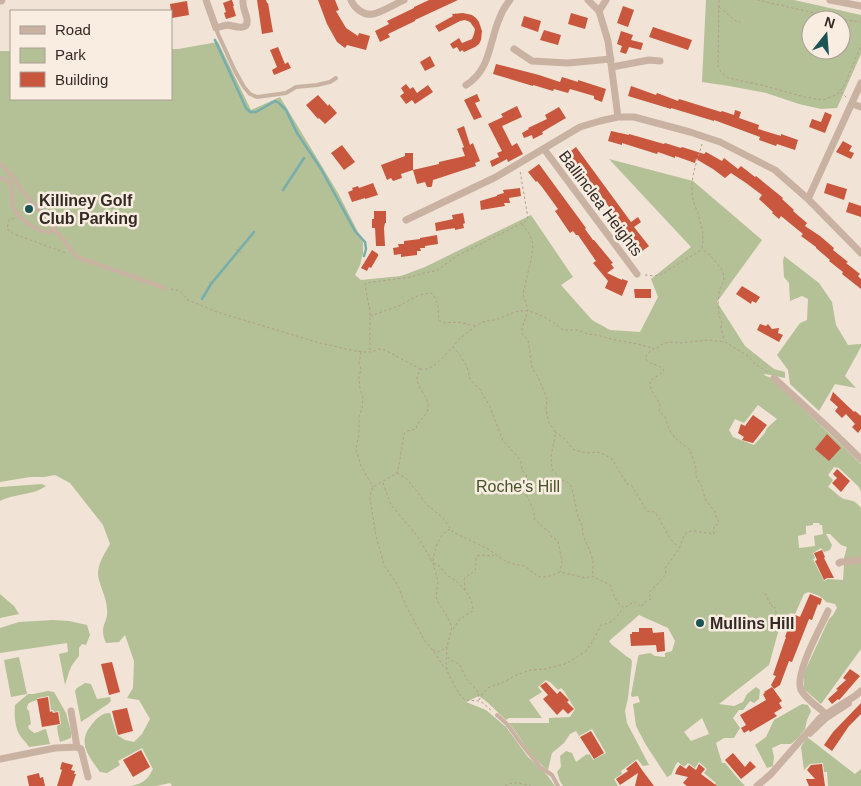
<svg xmlns="http://www.w3.org/2000/svg" width="861" height="786" font-family="Helvetica,sans-serif">
<rect width="100%" height="100%" fill="#f1e3d6"/>
<path fill="#b4c096" fill-rule="evenodd" d="M 706,0 L 794,0 L 861,15 L 861,54 L 837,108 L 821,109 L 799,104 L 766,93 L 729,86 L 702,82 ZM 811,20 L 841,20 L 841,50 L 811,50 Z
M 218,42 L 251,110 L 280,97 L 338,193 L 363,242 L 363,253 L 360,265 L 355,275 L 361,280 L 401,276 L 425,267 L 531,215 L 573,277 L 561,285 L 592,320 L 610,330 L 640,332 L 658,297 L 651,279 L 691,247 L 609,159 L 693,181 L 762,240 L 717,302 L 745,346 L 774,369 L 785,372 L 785,378 L 765,374 L 764,375 L 771,378 L 861,464 L 861,492 L 859,487 L 839,468 L 834,467 L 828,475 L 833,480 L 828,487 C 833,490 837,495 842,498 C 851,502 853,498 861,508 L 861,558 L 844,558 L 847,547 L 841,545 L 830,534 L 826,534 L 832,545 L 830,550 L 824,552 L 821,548 L 813,553 L 815,558 L 813,559 L 824,581 L 828,579 L 843,580 L 844,565 L 861,562 L 861,649 L 821,704 L 804,689 L 804,673 L 829,619 L 833,615 L 837,608 L 835,604 L 826,602 C 822,596 815,594 808,592 L 804,594 L 795,614 L 790,613 L 783,631 L 779,630 L 777,636 L 769,665 L 719,704 L 734,706 L 743,702 L 747,694 L 756,687 L 760,690 L 759,699 L 754,703 L 750,701 L 743,710 L 739,710 L 733,718 L 740,728 L 734,738 L 724,738 L 716,743 L 722,763 L 725,763 C 732,771 738,779 745,786 L 715,786 L 714,785 L 716,783 L 704,773 L 707,769 L 699,762 L 695,768 L 688,763 L 684,767 L 678,762 L 676,764 L 671,775 L 667,777 L 646,745 L 636,726 L 633,704 L 640,702 L 638,696 L 632,697 L 631,695 L 638,657 L 639,655 L 650,653 L 655,656 L 665,657 L 665,653 L 672,651 L 675,641 L 668,628 L 639,615 L 609,641 C 613,647 617,648 621,652 C 625,655 627,657 631,659 L 632,662 L 628,698 L 625,711 L 627,723 L 649,765 L 643,766 L 637,759 L 621,771 L 622,774 L 614,779 L 618,786 L 563,786 L 560,781 L 557,772 L 561,767 L 560,756 L 566,751 L 572,753 L 576,762 L 587,754 L 588,755 L 590,754 L 593,760 L 606,753 L 592,729 L 579,736 L 576,731 L 570,734 L 564,743 L 552,753 L 548,770 C 531,758 522,739 509,723 L 549,723 L 549,718 L 570,717 L 575,709 L 564,691 L 561,688 L 558,690 L 550,682 L 549,682 L 546,680 L 538,687 L 542,692 L 529,700 L 542,718 L 509,718 L 506,720 L 487,702 L 479,696 L 466,702 L 486,710 L 506,727 L 528,757 L 547,775 L 555,786 L 172,786 L 170,783 L 156,786 L 131,786 C 144,783 147,780 153,769 L 142,748 L 118,761 L 120,765 L 107,773 L 100,772 C 88,755 76,742 93,723 C 97,718 102,713 110,713 L 117,735 L 125,740 L 134,742 L 142,734 L 150,719 L 139,700 L 127,698 L 133,688 L 134,661 L 125,635 L 119,642 L 106,643 C 98,625 109,623 107,609 C 107,598 98,582 98,574 C 98,563 105,553 110,544 L 103,525 L 70,483 L 55,475 L 44,477 L 30,477 L 0,482 L 0,51 L 11,51 L 11,99 L 171,99 L 171,49 L 178,49 ZM 758,405 L 777,419 L 767,428 L 764,434 L 754,445 L 733,437 L 729,430 L 735,419 L 744,423 ZM 813,523 L 819,523 L 820,525 L 822,525 L 823,534 L 814,536 L 815,546 L 799,548 L 798,536 L 806,534 L 806,526 L 813,525 ZM 702,718 L 709,734 L 691,741 L 684,732 Z
M 784,256 L 819,283 L 832,302 L 836,325 L 848,345 L 861,344 L 861,347 L 845,376 L 856,388 L 835,384 L 819,411 L 790,384 L 788,370 L 777,355 L 800,323 L 807,320 L 808,299 L 802,296 L 790,301 L 789,283 L 784,277 L 783,262 Z
M 42,484 L 46,486 C 32,496 15,493 0,501 L 0,487 Z
M 0,594 L 14,606 L 19,614 L 0,618 Z
M 53,620 L 69,621 L 87,625 L 90,635 L 86,645 L 82,644 L 79,648 L 79,656 L 72,665 L 69,672 L 65,685 L 59,654 L 68,652 L 67,643 L 0,653 L 0,628 L 19,622 Z
M 19,657 L 27,694 L 11,697 L 4,660 Z
M 85,683 L 91,684 L 97,699 L 110,697 L 111,701 L 108,704 L 81,722 L 75,691 L 77,688 Z
M 48,691 L 54,692 L 66,713 L 71,732 L 71,738 L 60,742 L 58,734 L 57,726 L 61,724 L 59,711 L 54,712 L 53,710 L 51,710 L 49,696 L 37,698 L 37,700 C 31,702 27,702 27,709 L 29,711 L 31,724 L 28,726 L 29,729 L 34,733 C 38,733 40,730 46,729 L 50,744 L 29,747 C 26,742 22,739 19,734 C 15,727 14,713 15,705 L 28,694 L 33,694 Z
M 802,704 L 808,705 L 811,711 L 807,720 L 805,729 L 798,738 L 791,744 L 781,744 L 772,748 L 774,757 L 773,766 L 767,768 L 755,745 L 766,737 L 774,720 Z
M 807,737 L 855,774 L 861,769 L 861,786 L 828,786 L 827,772 L 824,772 L 823,763 L 810,764 L 804,770 L 801,747 Z"/>
<g fill="none" stroke-linecap="round" stroke-linejoin="round">
<path stroke="#75aead" stroke-width="2.5" d="M 215,40 L 246,108 L 250,112 L 256,112 L 275,101 L 279,103 L 286,110 L 297,133 L 321,169 L 355,231 L 365,242 L 366,249 L 364,256
M 283,190 L 304,158
M 202,299 L 211,284 L 254,232"/>
</g>
<path fill="#c8573d" d="M 231,0 L 232,0 L 234,6 L 233,6 L 236,16 L 226,19 L 224,13 L 226,12 L 223,3 Z
M 257,0 L 266,0 L 267,3 L 268,3 L 273,32 L 262,34 Z
M 318,0 L 335,0 L 339,10 L 336,11 L 346,28 L 358,36 L 359,33 L 370,36 L 366,50 L 347,45 L 345,48 L 337,42 L 327,24 Z
M 429,0 L 458,0 L 415,20 L 415,21 L 388,34 L 390,37 L 380,42 L 375,31 L 389,24 L 387,21 L 414,8 L 414,7 Z
M 187,1 L 189,15 L 172,18 L 170,4 Z
M 623,6 L 634,10 L 628,27 L 617,23 Z
M 463,13 L 472,15 L 476,18 L 479,22 L 482,31 L 481,40 L 479,44 L 475,47 L 464,52 L 462,50 L 460,52 L 457,47 L 453,49 L 450,44 L 459,38 L 462,43 L 472,39 L 474,34 L 475,29 L 470,22 L 465,20 L 460,21 L 439,32 L 435,26 L 453,16 L 452,14 Z
M 571,13 L 588,18 L 585,29 L 568,24 Z
M 524,16 L 541,21 L 538,32 L 521,26 Z
M 653,27 L 692,40 L 688,50 L 649,37 Z
M 544,30 L 561,35 L 558,45 L 540,40 Z
M 621,31 L 633,35 L 631,40 L 643,43 L 641,50 L 629,47 L 626,54 L 620,52 L 622,46 L 617,44 Z
M 278,47 L 285,64 L 288,62 L 291,68 L 274,75 L 272,70 L 277,67 L 270,50 Z
M 430,56 L 435,66 L 425,71 L 420,62 Z
M 496,64 L 539,75 L 560,82 L 562,77 L 578,82 L 578,80 L 606,89 L 602,102 L 594,99 L 594,96 L 570,89 L 568,93 L 554,89 L 553,91 L 533,85 L 533,86 L 493,74 Z
M 406,84 L 410,89 L 413,87 L 417,93 L 428,85 L 433,92 L 415,104 L 412,100 L 406,104 L 400,96 L 404,93 L 401,88 Z
M 631,86 L 656,95 L 657,93 L 678,101 L 679,99 L 721,112 L 722,111 L 734,115 L 735,110 L 741,112 L 739,118 L 759,125 L 758,129 L 781,136 L 781,134 L 798,140 L 795,150 L 777,144 L 776,146 L 759,140 L 760,137 L 714,120 L 714,121 L 671,108 L 671,109 L 628,96 Z
M 477,94 L 480,101 L 475,103 L 482,117 L 474,120 L 464,100 Z
M 318,95 L 328,106 L 329,104 L 337,113 L 325,124 L 319,118 L 318,119 L 306,105 Z
M 517,106 L 522,117 L 502,126 L 512,146 L 517,143 L 523,154 L 508,162 L 507,159 L 492,167 L 490,161 L 499,157 L 497,153 L 502,151 L 488,124 L 503,117 L 501,114 Z
M 559,107 L 566,118 L 542,132 L 543,134 L 533,139 L 532,135 L 524,138 L 522,133 L 529,129 L 528,128 L 547,119 L 545,115 Z
M 825,112 L 832,115 L 825,133 L 809,127 L 812,119 L 821,122 Z
M 464,126 L 470,145 L 473,143 L 480,161 L 475,163 L 476,166 L 433,180 L 432,186 L 431,187 L 427,187 L 425,182 L 417,184 L 413,170 L 439,164 L 439,162 L 465,156 L 462,148 L 464,147 L 457,129 Z
M 611,131 L 629,135 L 629,134 L 664,144 L 665,143 L 681,148 L 682,147 L 704,154 L 706,152 L 722,161 L 724,158 L 738,169 L 741,166 L 755,177 L 756,176 L 783,198 L 782,199 L 794,210 L 793,211 L 807,223 L 805,226 L 820,236 L 834,248 L 833,250 L 848,262 L 846,263 L 860,274 L 858,276 L 861,279 L 861,289 L 842,274 L 843,272 L 829,261 L 830,260 L 816,248 L 816,247 L 801,236 L 803,234 L 781,216 L 779,219 L 772,213 L 773,212 L 759,199 L 762,195 L 746,183 L 731,173 L 725,178 L 713,169 L 696,159 L 695,163 L 675,156 L 675,158 L 658,152 L 657,154 L 622,143 L 622,145 L 608,141 Z
M 843,141 L 852,146 L 849,151 L 854,153 L 851,159 L 836,152 Z
M 342,145 L 355,162 L 344,170 L 331,153 Z
M 576,147 L 631,222 L 638,217 L 641,222 L 634,227 L 649,246 L 641,252 L 597,190 L 568,153 Z
M 405,153 L 413,153 L 413,170 L 401,174 L 402,178 L 393,181 L 391,178 L 387,180 L 381,165 L 405,156 Z
M 539,164 L 586,228 L 585,229 L 593,240 L 594,240 L 613,263 L 611,264 L 614,268 L 607,273 L 622,280 L 622,279 L 628,281 L 622,296 L 605,288 L 608,281 L 593,263 L 596,261 L 578,235 L 576,235 L 573,231 L 570,233 L 555,211 L 558,209 L 542,187 L 537,181 L 536,182 L 528,172 Z
M 373,183 L 378,195 L 365,199 L 365,198 L 352,202 L 348,192 L 353,190 L 352,188 L 358,186 L 359,188 Z
M 827,183 L 847,189 L 844,200 L 824,193 Z
M 520,188 L 521,196 L 509,198 L 510,203 L 504,203 L 505,206 L 481,210 L 480,201 L 497,196 L 497,195 L 504,193 L 503,190 Z
M 849,202 L 861,206 L 861,217 L 846,212 Z
M 374,211 L 386,211 L 386,223 L 385,223 L 384,228 L 385,246 L 376,246 L 375,228 L 372,228 L 372,219 L 374,219 Z
M 463,213 L 465,223 L 463,224 L 464,228 L 455,230 L 455,228 L 436,231 L 435,223 L 453,219 L 452,215 Z
M 437,235 L 438,244 L 425,246 L 425,248 L 420,248 L 421,251 L 417,251 L 417,255 L 401,257 L 401,254 L 394,255 L 393,248 L 399,247 L 398,244 L 404,244 L 404,241 L 420,239 L 420,238 Z
M 372,250 L 378,254 L 378,256 L 371,268 L 369,267 L 367,271 L 361,268 Z
M 742,286 L 760,297 L 756,303 L 752,301 L 751,304 L 736,294 Z
M 634,289 L 651,289 L 651,298 L 635,298 Z
M 760,324 L 766,326 L 768,324 L 772,329 L 779,328 L 778,333 L 783,335 L 779,342 L 757,330 Z
M 833,392 L 854,412 L 855,411 L 861,416 L 861,429 L 858,433 L 852,427 L 855,424 L 846,414 L 842,418 L 835,411 L 838,407 L 830,400 Z
M 753,415 L 767,425 L 753,443 L 742,440 L 744,437 L 738,433 L 741,424 L 745,426 Z
M 827,434 L 841,448 L 829,461 L 815,449 Z
M 837,469 L 850,481 L 841,492 L 832,483 L 837,478 L 833,474 Z
M 822,550 L 825,557 L 824,558 L 834,578 L 827,578 L 824,580 L 815,561 L 817,560 L 814,553 Z
M 810,594 L 822,599 L 820,605 L 818,604 L 812,620 L 809,619 L 792,662 L 789,661 L 780,685 L 774,689 L 771,685 L 776,676 L 773,675 L 786,637 L 785,637 L 789,626 L 791,627 L 795,615 L 800,617 Z
M 639,628 L 652,628 L 653,633 L 664,632 L 665,651 L 657,652 L 656,645 L 631,646 L 630,634 L 632,634 L 632,632 L 639,632 Z
M 112,662 L 120,692 L 109,695 L 101,664 Z
M 850,669 L 860,676 L 841,698 L 839,700 L 838,699 L 832,704 L 828,699 L 838,690 L 836,689 L 846,680 L 843,678 Z
M 546,682 L 557,694 L 560,691 L 569,700 L 567,702 L 574,709 L 568,714 L 563,709 L 557,715 L 543,699 L 548,695 L 540,686 Z
M 772,687 L 782,701 L 779,703 L 782,708 L 774,713 L 777,716 L 750,732 L 749,730 L 744,733 L 741,728 L 746,725 L 740,715 L 766,700 L 763,694 L 765,693 L 764,692 Z
M 48,697 L 50,712 L 52,711 L 53,713 L 58,712 L 60,724 L 42,727 L 37,699 Z
M 861,703 L 861,714 L 849,726 L 832,751 L 824,745 L 833,732 Z
M 127,708 L 133,731 L 118,735 L 112,711 Z
M 591,731 L 604,753 L 594,759 L 580,737 Z
M 141,750 L 150,767 L 133,777 L 123,760 Z
M 733,753 L 745,767 L 750,761 L 756,767 L 741,779 L 725,760 Z
M 636,761 L 642,770 L 654,786 L 635,786 L 638,773 L 620,785 L 616,779 L 628,771 L 626,769 Z
M 62,762 L 73,765 L 71,770 L 75,771 L 74,774 L 76,774 L 72,786 L 57,786 L 62,770 L 60,769 Z
M 699,764 L 705,769 L 701,774 L 717,786 L 687,786 L 683,783 L 688,777 L 675,774 L 677,769 L 680,765 L 686,769 L 689,765 L 696,770 Z
M 822,764 L 825,786 L 809,786 L 806,779 L 815,779 L 807,770 L 811,765 Z
M 39,773 L 40,778 L 43,777 L 45,786 L 29,786 L 27,776 Z"/>
<g fill="none" stroke-linecap="round" stroke-linejoin="round">
<path stroke="#b49c8d" stroke-width="1" stroke-dasharray="2.5 2.5" stroke-linecap="butt" d="M 719,0 L 718,66 L 721,72 L 728,78 L 761,85 L 804,97 L 823,100 L 838,94 L 845,84 L 861,45
M 757,0 L 846,20 L 861,22
M 719,7 L 736,21 L 740,22
M 841,92 L 847,98
M 702,144 C 698,159 691,175 692,191 C 692,201 697,209 699,218 C 703,229 704,238 702,249 L 710,255 L 723,271 L 724,280 L 719,291 L 718,306 L 719,315 L 722,323 L 721,327 L 724,341
M 14,218 L 9,220 L 7,229 L 14,234 L 66,253
M 522,224 L 530,235 L 533,244 L 532,255 L 523,294 L 528,310 L 522,329 L 522,334 L 528,340 L 532,368 L 537,375 L 547,399 L 546,408 L 547,415 L 549,423 L 555,431 L 555,437 L 551,456 L 552,469 L 560,479 L 570,484 C 576,498 575,515 583,527 C 581,536 587,543 590,551 C 593,559 594,567 592,576
M 236,249 L 241,253
M 645,275 L 654,276 L 660,275 L 701,250
M 209,282 L 213,285
M 171,289 L 180,291 L 188,300 L 217,312 L 316,342 L 355,351 L 365,352 L 372,352 L 378,349 L 385,350 L 420,369 C 419,372 418,374 417,377 C 416,388 430,397 428,408 C 427,417 418,419 416,429 L 407,431 L 404,434 L 399,465 L 397,473 L 373,487 L 371,492 L 370,498 L 376,536 L 384,565 L 398,586 L 406,606 L 425,641 L 435,653 L 443,666 L 446,668
M 370,316 L 401,305 L 419,295 L 431,293 C 439,299 438,310 439,320 L 443,323 L 458,322 L 476,326
M 453,347 C 459,353 470,368 469,377 L 474,384 L 480,389 L 490,407 L 503,441 L 518,457 L 521,462 L 522,470 L 526,475 L 528,483 L 527,495 L 534,512 L 534,519 L 540,524 L 543,528 L 548,530 L 551,536 L 558,541 L 562,562 L 560,572
M 370,350 L 370,312 L 365,285 L 366,283 L 411,277 L 423,273 L 436,271 L 457,256 L 526,221 L 528,218 L 520,171
M 361,352 L 359,364 L 361,369 L 359,377 L 360,389 L 363,398 L 362,408 L 359,417 L 359,435 L 356,449 L 361,466 L 373,487
M 420,369 C 435,373 451,346 461,338 C 465,334 478,324 483,322 C 489,320 494,321 501,318 C 519,309 526,308 544,317 C 551,321 557,324 563,330 L 578,330 L 588,334 L 597,335 L 615,340 L 638,344 L 652,348
M 555,432 L 565,439 L 573,449 L 577,451 L 587,453 L 597,452 L 603,454 L 612,459 L 627,484 L 632,486 L 647,511 L 655,512 C 664,525 666,536 678,547
M 397,473 L 407,479 L 412,486 L 416,490 L 426,504 L 443,518 L 453,532 L 488,549 L 505,561 L 513,564 L 525,566 L 537,576 L 541,577 L 547,577 L 560,572 L 586,578 L 592,576 L 610,585 L 617,602 L 624,608 L 634,602 L 642,607 L 643,603 L 651,599 L 649,593 L 652,589 L 657,585 L 666,574 L 665,568 L 679,549 L 683,538 L 687,532 L 694,531 L 714,534 L 714,526 L 718,524 L 719,521 L 716,517 L 715,512 L 705,499 L 702,487 L 696,476 L 696,468 L 690,450 L 675,438 L 669,429 L 665,417 L 659,411 L 660,404 L 651,390 L 650,381 L 664,371 C 661,364 652,366 646,360 L 646,356 L 652,349 L 657,348 L 664,343 L 674,342 L 680,343 L 708,340 L 725,342 L 748,356 L 754,363 L 769,373
M 383,483 L 391,505 L 418,537 L 433,563 L 438,581 L 436,597 L 438,602 L 447,616 L 452,627 L 447,647 L 446,666 L 448,673 L 459,694 L 465,700 L 479,701 L 483,703 L 493,712
M 450,529 C 438,535 434,550 433,563 C 440,565 441,568 445,573 C 447,576 452,578 455,580 C 463,587 474,600 473,611 L 460,619 L 453,629
M 465,590 L 464,579 C 478,567 475,576 476,557 C 482,553 488,557 494,555
M 765,593 L 771,606 L 772,605 L 773,608 L 775,607 L 777,617 L 779,621 L 776,623 L 780,629 L 783,629 L 784,626
M 433,650 L 440,652 L 447,646
M 448,657 L 450,660 L 459,664 L 466,678 L 478,692 L 479,700
M 479,700 L 483,693 L 488,688 L 506,681 L 514,676 L 530,670 L 545,669 L 565,664 L 577,657 L 587,650 L 591,644 L 601,625 C 613,623 615,618 623,609
M 505,786 C 514,780 522,784 531,786"/>
<path stroke="#c9b2a2" stroke-width="4" d="M 216,28 L 218,34 L 235,71 L 244,87 L 250,94 L 257,97 L 279,94 L 286,93 L 296,87 L 317,85 L 330,82 L 336,78
M 0,163 L 15,179 L 20,188 L 63,239 L 77,257 L 165,288
M 0,178 L 3,178 L 10,183 C 11,186 12,189 12,191 C 13,197 11,202 13,207 C 18,219 43,237 56,230
M 497,715 L 507,724 L 520,742 L 540,767 L 552,775 L 558,786
M 810,735 L 827,719 L 850,704 L 849,699"/>
<path stroke="#c9b2a2" stroke-width="7" d="M 206,0 L 216,28 C 220,27 225,25 228,25 C 234,26 249,32 247,19 C 246,13 242,7 243,0
M 351,0 C 354,8 364,16 373,14 C 380,13 397,3 404,0
M 588,0 L 599,11 L 608,41 L 618,117
M 830,0 L 861,6
M 599,11 L 606,0
M 514,49 L 532,61 L 568,63 L 611,59
M 612,67 L 649,60 L 660,61
M 466,85 C 491,70 489,41 500,17 C 502,11 506,5 510,0
M 852,104 L 861,107
M 544,149 L 637,274
M 808,199 L 861,83
M 406,220 L 496,177 L 580,127 L 600,121 L 618,117 L 634,117 L 690,132 L 720,142 L 775,170 L 808,199 L 861,253
M 774,378 L 830,429 L 861,459
M 839,563 L 841,562 L 861,560
M 826,714 C 818,707 806,699 801,690 C 794,674 821,627 828,611
M 77,747 L 81,749 L 88,777
M 0,759 L 55,748 L 77,747 L 71,711
M 757,786 L 771,774 L 820,718 L 855,696 L 861,691"/>
<path stroke="#c9b2a2" stroke-width="9" d="M 0,0 L 1,0"/>
</g>
<g fill="#1a5455" stroke="#f9ede2" stroke-width="2">
<circle cx="29" cy="209" r="5"/>
<circle cx="700" cy="623" r="5"/>
</g>
<g text-anchor="middle" stroke-width="5" stroke-linejoin="round" paint-order="stroke">
<g font-size="16" font-weight="bold" fill="#332925" stroke="#f9ede2" text-anchor="start">
<text x="39" y="206">Killiney Golf<tspan x="39" dy="18">Club Parking</tspan></text>
<text x="710" y="629">Mullins Hill</text>
</g>
<g font-size="16" fill="#332925" stroke="#f9ede2">
<text transform="translate(601 203) rotate(53)" y="6">Ballinclea Heights</text>
</g>
<g font-size="16" fill="#455228" stroke="#f9ede2">
<text x="518" y="492">Roche's Hill</text>
</g>
</g>
<rect x="10" y="10" width="162" height="90" fill="#f9ede2" stroke="#aa9f96"/>
<rect x="20" y="26" width="25" height="8" fill="#c9b2a2" stroke="#aa9f96"/>
<text x="55" y="35" font-size="15" fill="#332925">Road</text>
<rect x="20" y="48" width="25" height="15" fill="#b4c096" stroke="#aa9f96"/>
<text x="55" y="60" font-size="15" fill="#332925">Park</text>
<rect x="20" y="72" width="25" height="15" fill="#c8573d" stroke="#aa9f96"/>
<text x="55" y="85" font-size="15" fill="#332925">Building</text>
<g transform="translate(826 35) rotate(17)"><circle r="24" fill="#f9ede2" stroke="#aa9f96"/>
<path d="M0-4L9 19L0 12L-9 19Z" fill="#1a5455"/>
<text y="-8" font-size="14" font-weight="bold" text-anchor="middle" fill="#332925">N</text>
</g>
</svg>
